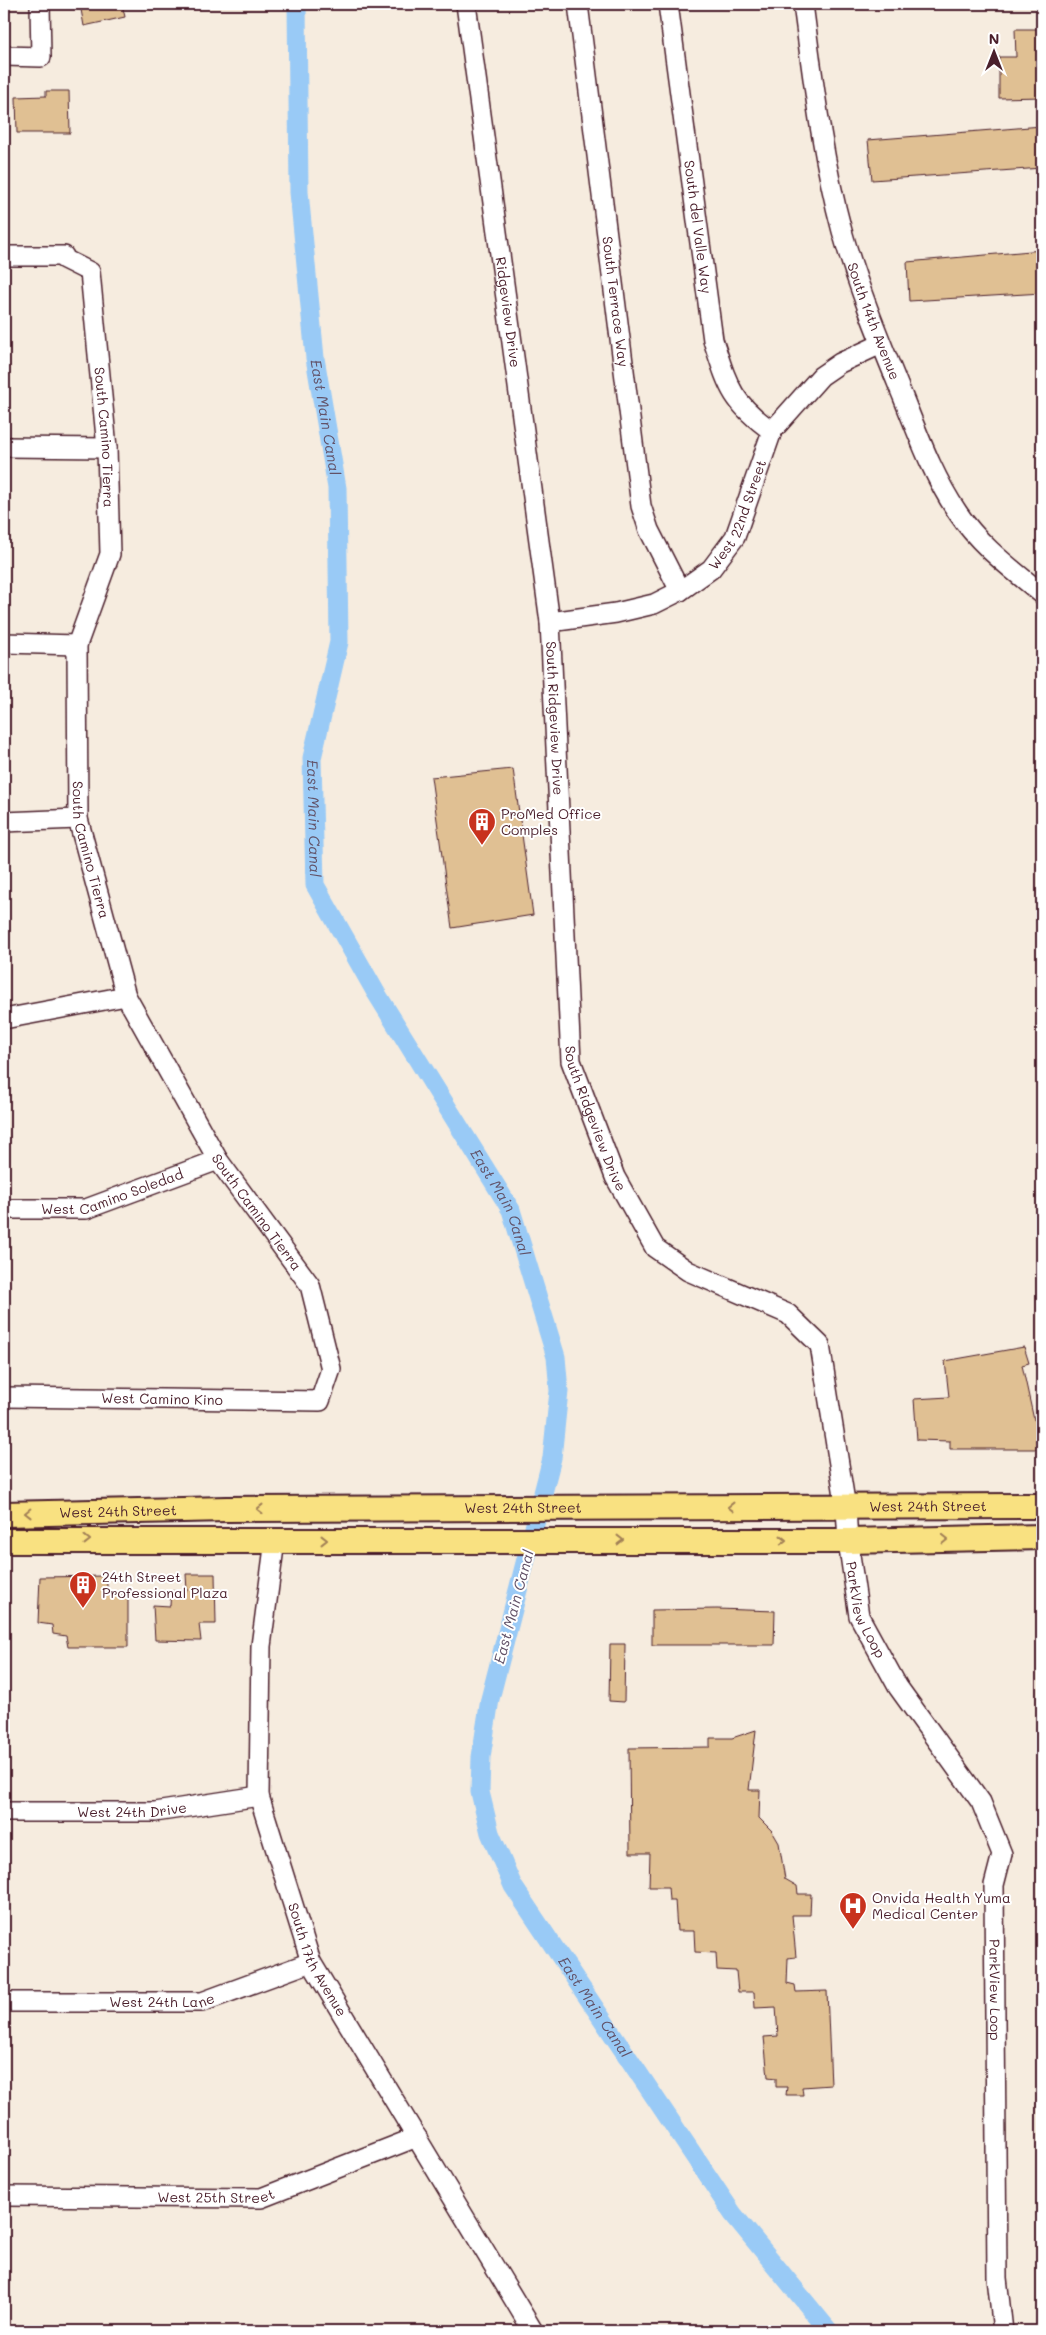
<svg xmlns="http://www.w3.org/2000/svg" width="1046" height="2335" font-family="Mali,sans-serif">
<rect width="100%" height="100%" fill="#f6ecdf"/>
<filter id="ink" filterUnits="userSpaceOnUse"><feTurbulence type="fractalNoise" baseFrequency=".02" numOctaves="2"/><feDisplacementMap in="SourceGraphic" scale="10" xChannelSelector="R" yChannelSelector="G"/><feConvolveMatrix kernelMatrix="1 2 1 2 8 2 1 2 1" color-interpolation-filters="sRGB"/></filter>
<g filter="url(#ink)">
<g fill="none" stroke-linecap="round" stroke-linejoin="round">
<path stroke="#99caf6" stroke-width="19" id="s1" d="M 297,4 L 299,192 L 315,358 L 337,488 L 339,642 L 312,758 L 315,885 L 375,991 L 511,1210 L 556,1357 L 559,1391 L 552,1458 L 490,1699 L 481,1757 L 480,1792 L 490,1833 L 513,1886 L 733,2214 L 829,2331"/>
</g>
<path fill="#e0c093" stroke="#4a1f2b" d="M 80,4 L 122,4 L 125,17 L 84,26 Z
M 1015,29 L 1042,29 L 1042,97 L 999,98 L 999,57 L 1016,57 Z
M 46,91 L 69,91 L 70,133 L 17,133 L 16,97 L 46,96 Z
M 1042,126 L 1042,168 L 872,180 L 868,140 Z
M 1042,250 L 1042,293 L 909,301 L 907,262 Z
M 513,769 L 533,915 L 452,928 L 431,777 Z
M 1024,1347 L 1029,1363 L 1022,1365 L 1034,1420 L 1041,1420 L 1041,1449 L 950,1449 L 950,1441 L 917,1440 L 914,1399 L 949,1397 L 945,1361 Z
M 186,1574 L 215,1574 L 216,1624 L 199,1624 L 201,1641 L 155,1640 L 153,1605 L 170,1606 L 171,1591 L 187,1591 Z
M 106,1576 L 108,1595 L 128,1596 L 128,1647 L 68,1647 L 66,1636 L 53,1634 L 52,1625 L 38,1623 L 40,1577 Z
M 717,1609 L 775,1611 L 774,1645 L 652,1645 L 652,1610 Z
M 610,1644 L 625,1644 L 624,1702 L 609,1701 Z
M 756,1730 L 749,1790 L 760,1790 L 759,1818 L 772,1831 L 779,1843 L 785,1879 L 797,1886 L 798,1894 L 811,1894 L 810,1915 L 792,1915 L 796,1957 L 788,1958 L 787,1983 L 795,1985 L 796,1992 L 827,1991 L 831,2085 L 802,2087 L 803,2095 L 786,2095 L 787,2087 L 776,2087 L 776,2078 L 768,2077 L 764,2037 L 778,2036 L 776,2007 L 755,2008 L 754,1992 L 738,1992 L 736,1971 L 717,1970 L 716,1953 L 695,1952 L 694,1931 L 677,1931 L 675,1900 L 669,1900 L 668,1887 L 649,1887 L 650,1853 L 630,1853 L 629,1748 L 710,1747 L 710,1738 L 732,1738 Z"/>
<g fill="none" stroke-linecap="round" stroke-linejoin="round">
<defs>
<g id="minor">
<path id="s2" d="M 466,4 L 550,622 L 571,1061 L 615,1177 L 655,1248 L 688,1271 L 788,1314 L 820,1345 L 846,1508 L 848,1541 L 859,1616 L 898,1687 L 981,1802 L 1002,1854 L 994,1885 L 997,2278 L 1003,2331"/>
<path id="s3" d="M 578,4 L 641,506 L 649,530 L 680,591"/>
<path id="s4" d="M 668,4 L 713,340 C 728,386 731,402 772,431"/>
<path id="s5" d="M 803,4 C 813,79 822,157 842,231 C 858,288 881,343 903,397 C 919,437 934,478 958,513 C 980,546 1012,569 1042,594"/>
<path d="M 4,56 L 41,57 L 40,4"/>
<path id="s6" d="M 4,256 L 64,256 L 64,259 L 90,272 L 107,448 L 110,554 L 77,645 L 78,819 L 126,996 L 218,1160 L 310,1285 L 331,1369 L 320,1401 L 4,1397"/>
<path d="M 4,447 L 107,448"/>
<path id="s7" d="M 550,622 L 616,613 L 654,604 L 680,591 L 711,569 L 735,537 L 772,431 L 821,376 L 840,363 L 881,344"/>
<path d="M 4,643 L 77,645"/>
<path d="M 4,822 L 78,819"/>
<path d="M 4,1019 L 126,996"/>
<path id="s8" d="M 4,1209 L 86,1209 L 218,1160"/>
<path id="s9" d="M 275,1540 L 261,1646 L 259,1796 L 311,1962 L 533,2331"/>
<path id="s10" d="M 4,1812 L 155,1812 L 259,1796"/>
<path id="s11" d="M 4,2002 L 202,2002 L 311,1962"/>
<path id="s12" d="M 4,2196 L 261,2198 L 417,2137"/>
</g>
<g id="major">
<path id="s13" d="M 4,1514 L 227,1509 L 1042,1506"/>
<path d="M 4,1541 L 848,1541 L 1042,1537"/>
</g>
</defs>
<use href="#minor" stroke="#4a1f2b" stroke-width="22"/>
<use href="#major" stroke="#4a1f2b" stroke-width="28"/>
<use href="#minor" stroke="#fff" stroke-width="19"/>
<use href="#major" stroke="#f9e181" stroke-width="24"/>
</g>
<defs><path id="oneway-chevron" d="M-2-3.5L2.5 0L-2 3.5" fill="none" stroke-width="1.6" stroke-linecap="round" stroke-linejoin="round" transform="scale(1.25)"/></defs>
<g stroke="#a28056">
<use href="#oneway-chevron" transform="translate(731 1507) rotate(-180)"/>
<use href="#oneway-chevron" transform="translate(260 1509) rotate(-180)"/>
<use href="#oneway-chevron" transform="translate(28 1513) rotate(179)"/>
<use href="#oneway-chevron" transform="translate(945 1539) rotate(-1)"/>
<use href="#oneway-chevron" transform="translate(87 1540)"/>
<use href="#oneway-chevron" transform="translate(324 1540)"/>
<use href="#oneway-chevron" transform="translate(620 1540)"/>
<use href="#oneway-chevron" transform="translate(783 1540)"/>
</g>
</g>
<defs>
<symbol id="building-pin" viewBox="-11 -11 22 30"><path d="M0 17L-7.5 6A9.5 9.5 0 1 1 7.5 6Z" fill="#c8321e" stroke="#fff"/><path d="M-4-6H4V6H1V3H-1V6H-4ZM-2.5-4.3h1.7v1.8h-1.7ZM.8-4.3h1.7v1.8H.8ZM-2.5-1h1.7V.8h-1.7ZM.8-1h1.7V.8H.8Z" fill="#fff"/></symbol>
<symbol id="hospital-pin" viewBox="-11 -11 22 30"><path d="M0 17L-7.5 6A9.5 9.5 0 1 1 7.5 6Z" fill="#c8321e" stroke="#fff"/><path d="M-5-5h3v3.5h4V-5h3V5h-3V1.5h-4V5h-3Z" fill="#fff"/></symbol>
</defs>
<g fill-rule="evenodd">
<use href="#building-pin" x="466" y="806" width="32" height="43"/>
<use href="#building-pin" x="67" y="1569" width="32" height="43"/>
<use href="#hospital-pin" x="837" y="1890" width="32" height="43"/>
</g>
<g text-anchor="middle" stroke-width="4" stroke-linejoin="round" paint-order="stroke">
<g font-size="14" fill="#4a1f2b" stroke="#fff">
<text dy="5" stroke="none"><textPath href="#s4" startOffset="225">South del Valle Way</textPath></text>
<text dy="5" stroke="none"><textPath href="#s3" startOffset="300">South Terrace Way</textPath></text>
<text dy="5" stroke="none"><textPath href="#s2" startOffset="311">Ridgeview Drive</textPath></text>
<text dy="5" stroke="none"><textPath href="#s5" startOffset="326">South 14th Avenue</textPath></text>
<text dy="5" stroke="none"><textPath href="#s6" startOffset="258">South Camino Tierra</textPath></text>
<text dy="5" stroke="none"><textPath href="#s7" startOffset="234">West 22nd Street</textPath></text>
<text dy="5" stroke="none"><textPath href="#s2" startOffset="720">South Ridgeview Drive</textPath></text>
<text dy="5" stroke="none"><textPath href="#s6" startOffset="678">South Camino Tierra</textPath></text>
<text dy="5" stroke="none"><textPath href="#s2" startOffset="1125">South Ridgeview Drive</textPath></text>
<text dy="5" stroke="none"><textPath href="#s8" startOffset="111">West Camino Soledad</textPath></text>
<text dy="5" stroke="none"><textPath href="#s6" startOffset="1082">South Camino Tierra</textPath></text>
<text transform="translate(162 1399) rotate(1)" y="5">West Camino Kino</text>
<text dy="5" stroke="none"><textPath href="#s13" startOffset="924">West 24th Street</textPath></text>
<text dy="5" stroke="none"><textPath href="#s13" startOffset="519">West 24th Street</textPath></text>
<text dy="5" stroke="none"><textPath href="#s13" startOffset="114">West 24th Street</textPath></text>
<text dy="5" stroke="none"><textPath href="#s2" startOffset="1732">ParkView Loop</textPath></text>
<text dy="5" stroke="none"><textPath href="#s10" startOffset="128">West 24th Drive</textPath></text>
<text dy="5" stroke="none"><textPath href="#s9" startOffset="431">South 17th Avenue</textPath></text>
<text dy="5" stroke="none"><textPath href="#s2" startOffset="2152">ParkView Loop</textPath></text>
<text dy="5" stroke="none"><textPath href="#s11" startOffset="158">West 24th Lane</textPath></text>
<text dy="5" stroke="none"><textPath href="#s12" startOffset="212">West 25th Street</textPath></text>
</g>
<g font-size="14" fill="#4a1f2b" stroke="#fff" text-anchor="start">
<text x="501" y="819">ProMed Office<tspan x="501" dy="16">Comples</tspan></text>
<text x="102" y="1582">24th Street<tspan x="102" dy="16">Professional Plaza</tspan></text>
<text x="872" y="1903">Onvida Health Yuma<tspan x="872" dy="16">Medical Center</tspan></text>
</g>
<g font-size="15" font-style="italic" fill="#625268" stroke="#fff">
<text dy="5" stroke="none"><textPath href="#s1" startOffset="415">East Main Canal</textPath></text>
<text dy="5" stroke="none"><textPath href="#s1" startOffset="820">East Main Canal</textPath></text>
<text dy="5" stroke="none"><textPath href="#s1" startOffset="1255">East Main Canal</textPath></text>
<text transform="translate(514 1607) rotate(-75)" y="5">East Main Canal</text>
<text dy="5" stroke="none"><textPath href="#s1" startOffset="2110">East Main Canal</textPath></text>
</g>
</g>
<rect width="1046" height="2335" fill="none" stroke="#fff" stroke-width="20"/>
<rect x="10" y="10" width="1026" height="2315" fill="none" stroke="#4a1f2b" stroke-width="2" filter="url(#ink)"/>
<g transform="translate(994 52)" stroke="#ffffff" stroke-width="4" paint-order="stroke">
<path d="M0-4L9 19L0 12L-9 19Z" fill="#4a1f2b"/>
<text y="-8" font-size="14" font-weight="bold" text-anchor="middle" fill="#4a1f2b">N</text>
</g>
</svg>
